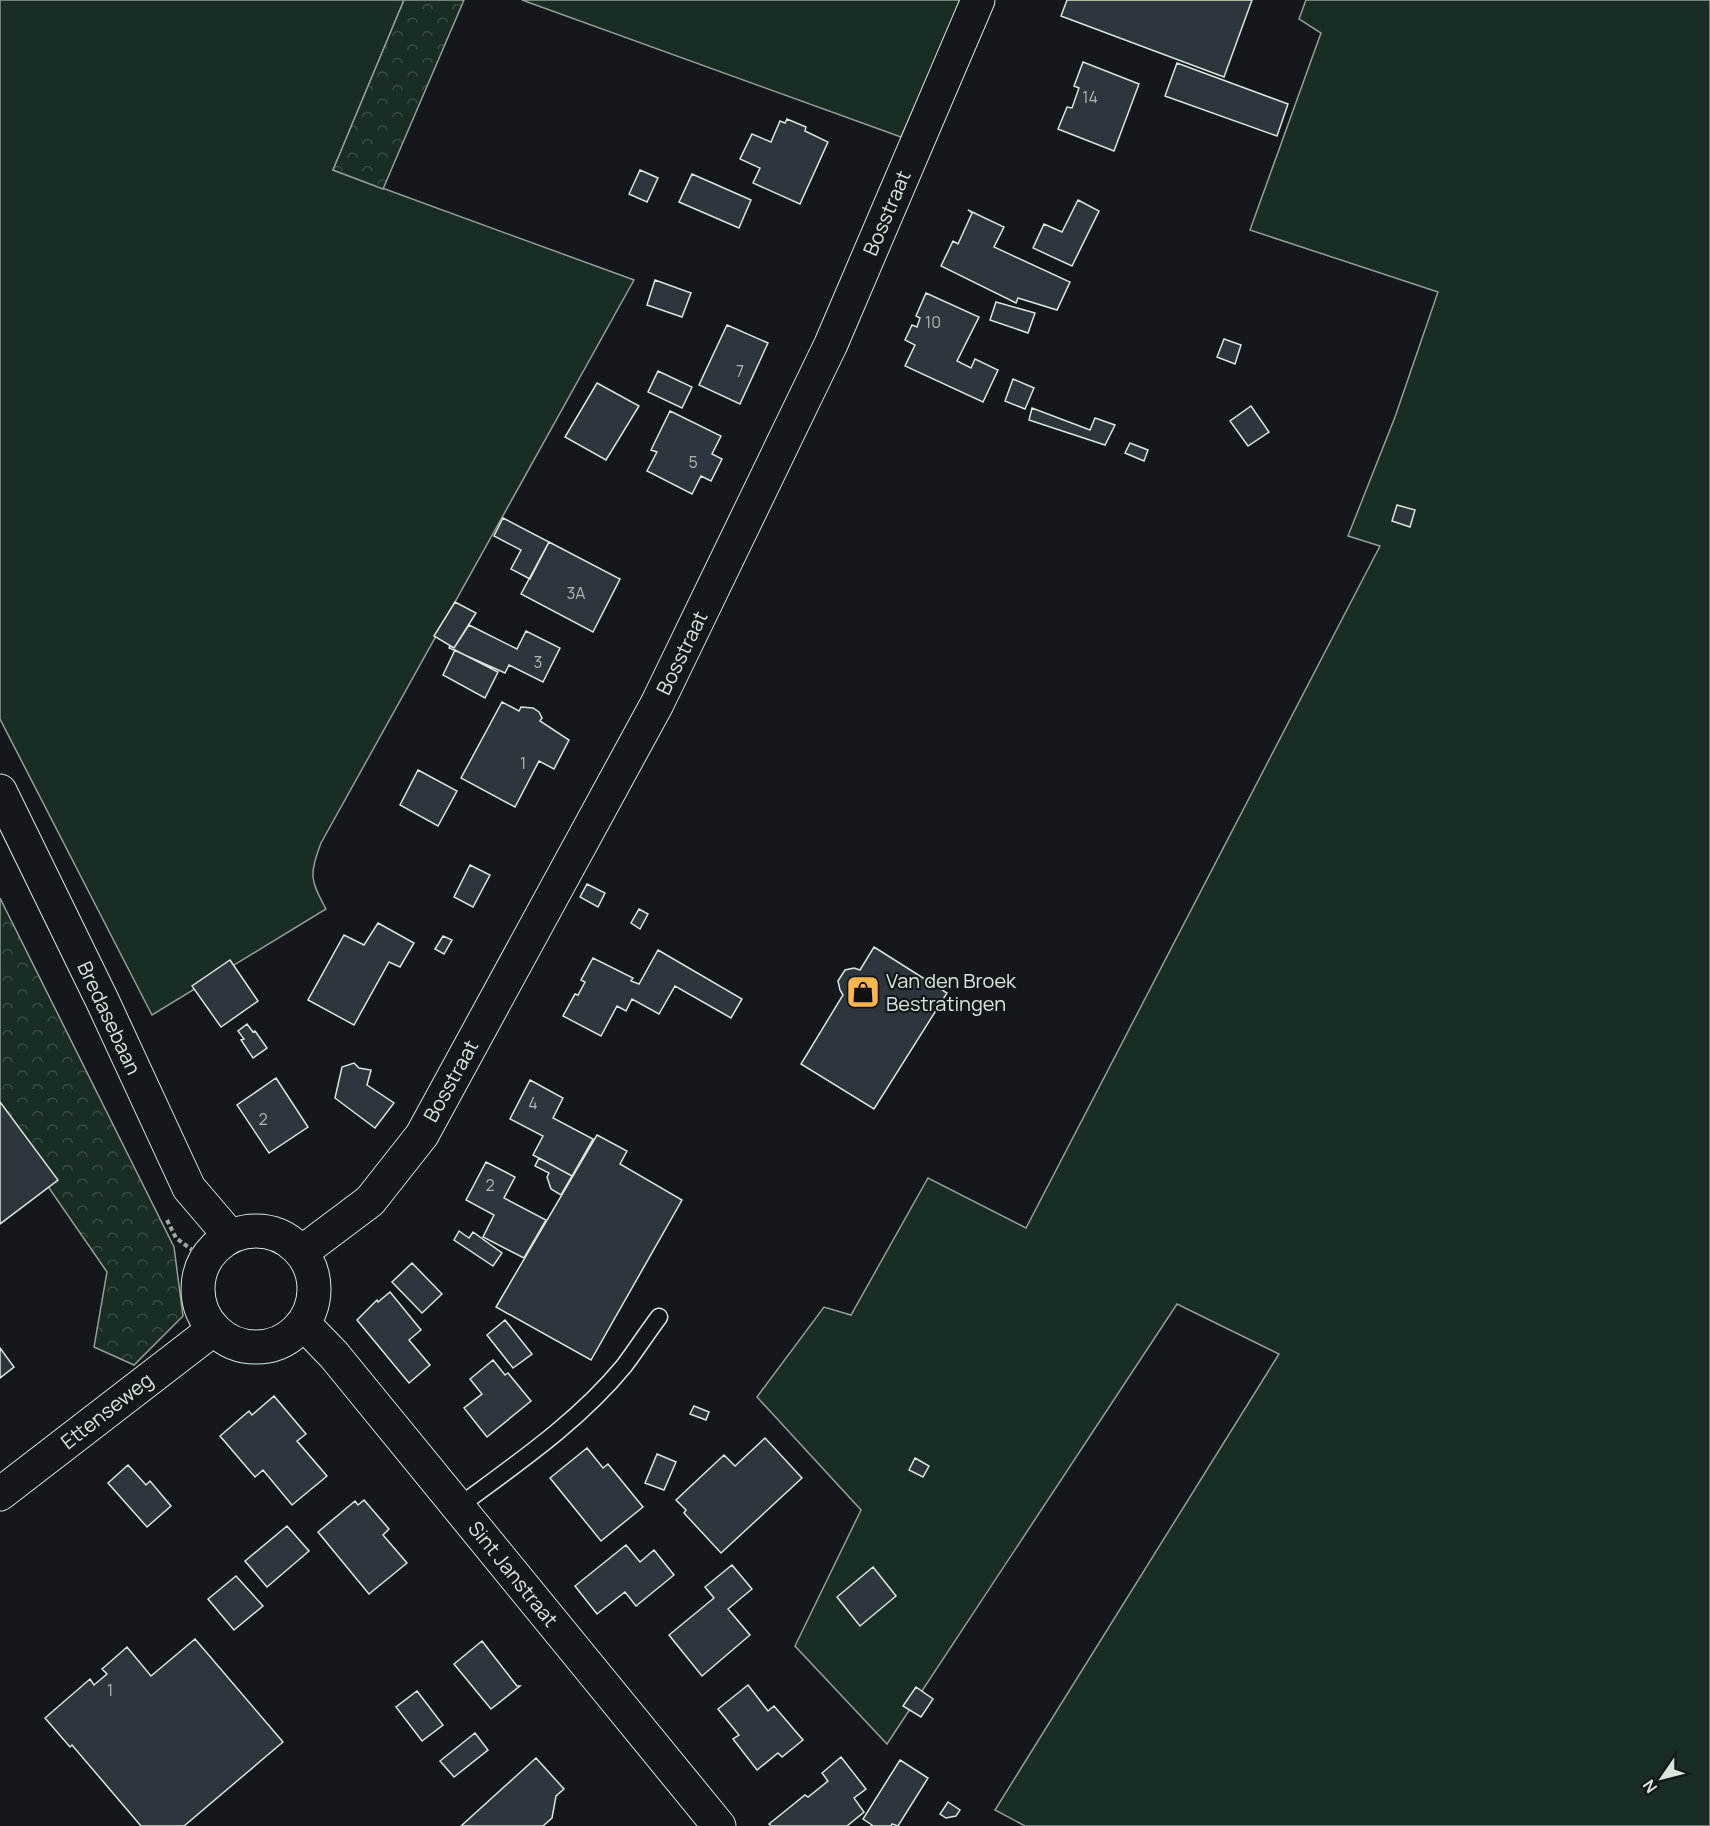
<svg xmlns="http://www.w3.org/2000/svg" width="1710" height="1826" font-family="Manrope,sans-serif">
<defs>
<pattern id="forest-crowns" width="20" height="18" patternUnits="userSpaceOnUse" patternTransform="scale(1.5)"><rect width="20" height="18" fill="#1a2d24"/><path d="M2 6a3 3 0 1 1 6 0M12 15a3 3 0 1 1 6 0" fill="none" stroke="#3b4b43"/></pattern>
</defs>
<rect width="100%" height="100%" fill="#14181c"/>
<path fill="#1a2d24" stroke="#939e99" stroke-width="1.5" d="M 0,0 L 404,0 L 333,170 L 634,280 L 321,843 C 309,874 310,880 326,909 L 152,1015 L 0,719 Z
M 522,0 L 962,0 L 901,137 Z
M 1306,0 L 1710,0 L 1710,1826 L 1025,1826 L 995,1810 L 1279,1354 L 1177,1304 L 887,1744 L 795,1646 L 861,1510 L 757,1397 L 824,1307 L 851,1315 L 928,1178 L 1026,1228 L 1380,546 L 1348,536 L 1395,417 L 1438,292 L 1250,230 L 1321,33 L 1299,19 Z"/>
<path fill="url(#forest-crowns)" stroke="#939e99" stroke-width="1.5" d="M 404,0 L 464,0 L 383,189 L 333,170 Z
M 0,898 L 174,1247 L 183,1316 L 134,1365 L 94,1347 L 107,1272 L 0,1117 Z"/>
<path fill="#2c363c" stroke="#d8e6dc" stroke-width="1.5" d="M 1067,0 L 1252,0 L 1224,77 L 1061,16 Z
M 1083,62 L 1139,84 L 1114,151 L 1058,129 L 1067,107 L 1072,108 L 1079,88 L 1074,86 Z
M 1177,63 L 1288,104 L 1277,136 L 1165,96 Z
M 787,119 L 806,127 L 805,131 L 828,142 L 800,204 L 753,183 L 760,168 L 740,159 L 752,134 L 771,142 L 780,121 L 785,123 Z
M 640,170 L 658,178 L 647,202 L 629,194 Z
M 692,174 L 751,200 L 739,228 L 679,202 Z
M 1078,200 L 1099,211 L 1072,266 L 1033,248 L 1044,224 L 1062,232 Z
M 968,210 L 1004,227 L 994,247 L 1070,282 L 1057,310 L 1018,298 L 1016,303 L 941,266 L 953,241 L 958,244 L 972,213 Z
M 655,280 L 691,293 L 682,317 L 647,305 Z
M 926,293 L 979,317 L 957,361 L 971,368 L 975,359 L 998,370 L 983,402 L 905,366 L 915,345 L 905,340 L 912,325 L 917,327 L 920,318 L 916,316 Z
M 996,302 L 1035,313 L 1028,333 L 990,320 Z
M 727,325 L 768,343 L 740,404 L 699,385 Z
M 1224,339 L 1241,345 L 1235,364 L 1217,357 Z
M 658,371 L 692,387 L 682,408 L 648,392 Z
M 1013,379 L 1034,388 L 1025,409 L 1005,401 Z
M 597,383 L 639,406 L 606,460 L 565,437 Z
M 1251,406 L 1269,432 L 1248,446 L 1230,421 Z
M 1032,408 L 1090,430 L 1095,418 L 1115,425 L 1105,445 L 1029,420 Z
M 670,411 L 721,436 L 712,454 L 722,459 L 711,481 L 701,476 L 692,494 L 647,471 L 657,452 L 651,450 Z
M 1130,443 L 1148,450 L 1144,461 L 1125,453 Z
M 1397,505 L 1415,510 L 1410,527 L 1392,521 Z
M 503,518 L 549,542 L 530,579 L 511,569 L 521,550 L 494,536 Z
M 549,542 L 620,579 L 593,632 L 521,594 Z
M 455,602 L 476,613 L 454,648 L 434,636 Z
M 469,625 L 517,649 L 526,631 L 560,648 L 543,682 L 509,665 L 505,673 L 449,648 L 450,646 L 454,648 Z
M 455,650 L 498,672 L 485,698 L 443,675 Z
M 502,702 L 519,711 L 521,707 L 533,708 L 539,712 L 542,718 L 540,721 L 569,740 L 554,769 L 539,761 L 515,807 L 461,778 Z
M 418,770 L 457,791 L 438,826 L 400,805 Z
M 470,865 L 490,875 L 473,907 L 454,897 Z
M 587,884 L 605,893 L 598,907 L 580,897 Z
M 639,909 L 648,914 L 640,929 L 631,923 Z
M 378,923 L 414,943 L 400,967 L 389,962 L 354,1025 L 308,1000 L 344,935 L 364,945 Z
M 443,936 L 452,940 L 444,954 L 435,949 Z
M 874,947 L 947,993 L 874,1109 L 801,1064 L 843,995 L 840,990 L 838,981 L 845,970 L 854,968 L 860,970 Z
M 658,950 L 742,999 L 731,1018 L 675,986 L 659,1014 L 632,999 L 626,1011 L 617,1006 L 601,1036 L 563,1016 L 575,994 L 578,995 L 585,982 L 581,980 L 593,958 L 633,978 L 631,981 L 639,984 Z
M 230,960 L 258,1001 L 221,1027 L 192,986 Z
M 247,1024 L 253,1032 L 255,1031 L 267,1048 L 253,1058 L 241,1040 L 244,1039 L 238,1031 Z
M 354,1063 L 359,1068 L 371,1070 L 367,1085 L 394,1103 L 375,1128 L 335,1098 L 342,1067 Z
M 276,1078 L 308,1127 L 269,1153 L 237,1105 Z
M 530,1080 L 563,1098 L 553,1118 L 593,1139 L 572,1176 L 533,1155 L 543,1136 L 510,1119 Z
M 0,1102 L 58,1180 L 0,1224 Z
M 597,1135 L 627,1151 L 620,1164 L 682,1200 L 591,1360 L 496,1307 Z
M 539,1158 L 572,1176 L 561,1195 L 551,1189 L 547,1177 L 549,1173 L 535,1166 Z
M 486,1162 L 515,1177 L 504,1198 L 546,1220 L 524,1258 L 483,1237 L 494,1215 L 466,1200 Z
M 459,1231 L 469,1238 L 473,1232 L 502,1253 L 493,1266 L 454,1240 Z
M 412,1263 L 442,1294 L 422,1313 L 392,1282 Z
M 390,1292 L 421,1330 L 409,1340 L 430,1365 L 409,1383 L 357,1320 L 377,1300 L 378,1302 Z
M 505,1320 L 532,1354 L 513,1368 L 487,1335 Z
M 0,1348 L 14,1367 L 0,1378 Z
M 493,1360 L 505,1375 L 508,1373 L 531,1401 L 487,1437 L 464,1408 L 482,1394 L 470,1379 Z
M 274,1396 L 306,1434 L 297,1441 L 327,1476 L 292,1505 L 263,1470 L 255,1477 L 220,1436 L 249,1411 L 252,1415 Z
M 694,1406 L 709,1412 L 706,1420 L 690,1414 Z
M 765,1438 L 802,1478 L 721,1553 L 684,1513 L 686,1510 L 676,1500 L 724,1455 L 735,1466 Z
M 587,1448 L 603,1468 L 608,1464 L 643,1507 L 601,1541 L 550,1478 Z
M 657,1454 L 676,1462 L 664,1490 L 645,1483 Z
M 915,1458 L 929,1466 L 923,1477 L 909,1470 Z
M 128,1465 L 146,1485 L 150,1481 L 171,1506 L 147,1527 L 108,1483 Z
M 364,1500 L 389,1529 L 383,1535 L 407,1563 L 369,1594 L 318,1532 L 355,1501 L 358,1505 Z
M 287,1526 L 309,1551 L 267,1587 L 245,1561 Z
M 626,1545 L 640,1562 L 654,1550 L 674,1575 L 636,1606 L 625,1592 L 597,1614 L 575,1586 Z
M 732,1565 L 752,1589 L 728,1609 L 750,1635 L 702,1676 L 669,1635 L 714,1598 L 705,1587 Z
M 873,1567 L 896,1596 L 860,1626 L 837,1597 Z
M 236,1576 L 263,1606 L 234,1630 L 208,1599 Z
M 195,1639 L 283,1742 L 184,1826 L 141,1826 L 72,1745 L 70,1747 L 45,1718 L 90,1679 L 94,1685 L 107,1674 L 102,1669 L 127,1647 L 151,1676 Z
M 482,1641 L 517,1686 L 520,1686 L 491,1709 L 454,1664 Z
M 748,1685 L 768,1711 L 774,1706 L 803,1740 L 782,1757 L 778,1753 L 757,1770 L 733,1739 L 739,1735 L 718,1709 Z
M 916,1687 L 933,1699 L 921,1717 L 903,1706 Z
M 417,1691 L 443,1725 L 422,1741 L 396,1707 Z
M 475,1733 L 488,1750 L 454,1777 L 440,1761 Z
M 841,1757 L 866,1789 L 854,1798 L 864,1812 L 847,1826 L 771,1826 L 769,1824 L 805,1795 L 808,1797 L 828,1781 L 822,1773 Z
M 536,1758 L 564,1789 L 556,1796 L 552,1818 L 543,1826 L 461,1826 Z
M 900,1760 L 928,1778 L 898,1826 L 892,1824 L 891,1826 L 871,1826 L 872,1825 L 863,1819 Z
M 948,1802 L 960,1810 L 956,1816 L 946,1818 L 940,1814 Z"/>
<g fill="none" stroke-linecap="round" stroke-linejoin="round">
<defs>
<path id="service" d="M 458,1507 C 516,1464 578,1422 624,1366 C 636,1350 647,1333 659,1317"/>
<path id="minor" d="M 302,1252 L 370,1201 L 422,1135 L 657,704 L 831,344 L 978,0
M 0,1494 L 214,1329"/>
<path id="tertiary" d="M 0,791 L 102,1000 L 189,1188 L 230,1236
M198 1289a58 58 0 1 1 116 0a58 58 0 1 1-116 0Z
M 304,1324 L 334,1355 L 719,1826"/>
</defs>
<use href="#service" stroke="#d8e6dc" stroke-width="19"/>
<use href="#minor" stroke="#d8e6dc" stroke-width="35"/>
<use href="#tertiary" stroke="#d8e6dc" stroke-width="35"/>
<path stroke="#9da8a2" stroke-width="4" stroke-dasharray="4.5 3" stroke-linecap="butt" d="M 167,1220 L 176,1238 L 195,1252"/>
<use href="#service" stroke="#14181c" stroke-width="16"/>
<use href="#minor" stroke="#14181c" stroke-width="33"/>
<use href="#tertiary" stroke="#14181c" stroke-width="33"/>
</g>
<defs>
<symbol id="shop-square" viewBox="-11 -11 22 22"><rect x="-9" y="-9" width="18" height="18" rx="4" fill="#ffb74d" stroke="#14181c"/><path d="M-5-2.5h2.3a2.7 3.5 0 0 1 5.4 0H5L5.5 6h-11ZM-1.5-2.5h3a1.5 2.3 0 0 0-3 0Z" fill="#111"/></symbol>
</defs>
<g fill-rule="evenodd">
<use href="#shop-square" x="844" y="973" width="38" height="38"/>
</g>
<g text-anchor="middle" stroke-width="4.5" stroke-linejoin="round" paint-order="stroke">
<g font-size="16" fill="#adbab4">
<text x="1090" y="103">14</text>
<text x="933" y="328">10</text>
<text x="740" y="377">7</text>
<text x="693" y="468">5</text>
<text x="576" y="599">3A</text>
<text x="538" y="668">3</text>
<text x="523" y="769">1</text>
<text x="533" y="1109">4</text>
<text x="263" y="1125">2</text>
<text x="490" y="1191">2</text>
<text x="110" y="1696">1</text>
</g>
<g font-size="20" fill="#d8e6dc" stroke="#14181c">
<text transform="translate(887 213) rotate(-67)" y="7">Bosstraat</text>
<text transform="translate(682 653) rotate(-64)" y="7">Bosstraat</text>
<text transform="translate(109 1018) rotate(65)" y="7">Bredasebaan</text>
<text transform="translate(451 1081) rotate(-61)" y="7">Bosstraat</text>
<text transform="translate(107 1411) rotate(-38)" y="7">Ettenseweg</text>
<text transform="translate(513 1574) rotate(51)" y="7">Sint Janstraat</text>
</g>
<g font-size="20" fill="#d8e6dc" stroke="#14181c" text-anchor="start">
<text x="886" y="988">Van den Broek<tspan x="886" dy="23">Bestratingen</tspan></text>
</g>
</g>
<g transform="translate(1662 1778) rotate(235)" stroke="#14181c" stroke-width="4.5" paint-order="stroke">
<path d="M0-4.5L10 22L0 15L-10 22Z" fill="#d8e6dc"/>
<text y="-9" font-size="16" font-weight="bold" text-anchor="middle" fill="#d8e6dc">N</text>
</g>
</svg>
